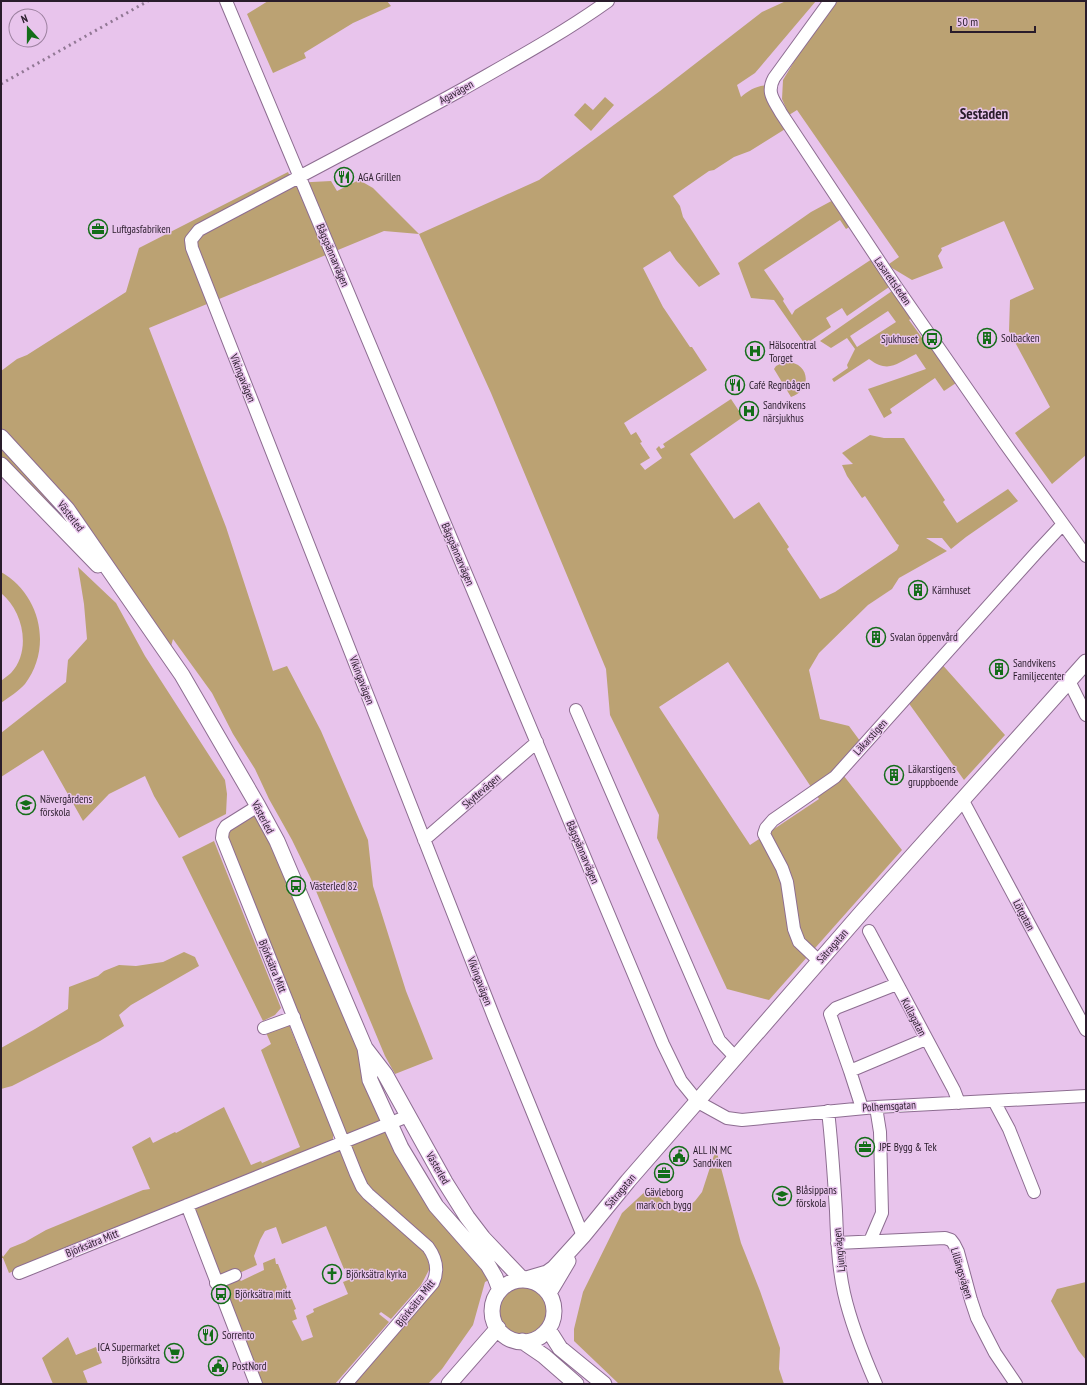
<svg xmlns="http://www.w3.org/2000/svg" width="1087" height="1385" font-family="'PT Sans Narrow',sans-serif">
<rect width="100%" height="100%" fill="#e8c4ec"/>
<path fill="#bba273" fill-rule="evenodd" d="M 268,1 L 387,1 L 391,6 L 353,23 L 304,53 L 306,58 L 273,73 L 247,14 Z
M 786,1 L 816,1 L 755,73 L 737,85 L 741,97 C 750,89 758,85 771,85 L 790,126 L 750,151 L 734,157 L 714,170 L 709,171 L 673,196 L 680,206 L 683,217 L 720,274 L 699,287 L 676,260 L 670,251 L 643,268 L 663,307 L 690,347 L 692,347 L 707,370 L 624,423 L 631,435 L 636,432 L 642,442 L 640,443 L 650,458 L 640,464 L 645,470 L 662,458 L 656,449 L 659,446 L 661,449 L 665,447 L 663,444 L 731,399 L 743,417 L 690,454 L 734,519 L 759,502 L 789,547 L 787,549 L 820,599 L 835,592 L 897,550 L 899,545 L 897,544 L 865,496 L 862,498 L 847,476 L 842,465 L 853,464 L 842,453 L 870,435 L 884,438 L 904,438 L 945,500 L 943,502 L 957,523 L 1008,489 L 1018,501 L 966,537 L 951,549 L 942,538 L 926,538 L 947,551 L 899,578 L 892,589 L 868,605 L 819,653 L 809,670 L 820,719 L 849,726 L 863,745 L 840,771 L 902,850 L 769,1000 L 727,989 L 657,838 L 659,815 L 610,715 L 606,669 L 491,393 L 419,234 L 384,231 L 149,328 L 226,527 L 273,671 L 287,666 L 321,731 L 368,840 L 373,886 L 406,991 L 433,1059 L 395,1074 L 385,1056 L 311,879 L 292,840 L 269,799 L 255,769 L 233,734 L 212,693 L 173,639 L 169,654 L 131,601 L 1,465 L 1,371 L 17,359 L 27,355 L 126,292 L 139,248 L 288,172 L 293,183 L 331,181 L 337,191 L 359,180 L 373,188 L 419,234 L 539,180 L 660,91 L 762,12 ZM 728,662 L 819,799 L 750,845 L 659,707 Z
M 836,1 L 1086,1 L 1086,455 L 1052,484 L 1015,433 L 1050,407 L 1009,331 L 1010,300 L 1034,289 L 1004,221 L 941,248 L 942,250 L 938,256 L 943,268 L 912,280 L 892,268 L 889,264 L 899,257 L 797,110 L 789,115 L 782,99 L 783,80 L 801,50 Z
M 605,97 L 614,105 L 591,131 L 574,115 L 585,103 L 593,110 Z
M 837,198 L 854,224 L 846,229 L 840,220 L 764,270 L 784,299 L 783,301 L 792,315 L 795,310 L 872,259 L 889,287 L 847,316 L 842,308 L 826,318 L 831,327 L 810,341 L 809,340 L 804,343 L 774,300 L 751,298 L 738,263 L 811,212 Z
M 892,291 L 912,318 L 909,320 L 928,346 L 931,344 L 956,383 L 944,391 L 935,378 L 890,409 L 892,413 L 884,418 L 868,389 L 926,369 L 916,354 C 897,363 889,374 869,359 L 834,382 L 832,379 L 848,368 L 847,365 L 855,349 L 847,338 L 831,348 L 820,341 ZM 888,311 L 896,322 L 857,347 L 850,336 Z
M 784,362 C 809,360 814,389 791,397 L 774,369 L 776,366 Z
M 78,567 L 116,603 L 145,656 L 225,780 L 227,794 L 226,814 L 179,838 L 154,796 L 145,776 L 109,794 L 83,821 L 43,750 L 1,777 L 1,733 L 66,682 L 68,660 L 87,639 L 84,604 Z
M 1,572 C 40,594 53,647 25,684 C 19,691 9,697 1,703 L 1,681 C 4,678 8,676 11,673 C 32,650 23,611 1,593 Z
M 939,661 L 1005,735 L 964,780 L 905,698 Z
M 258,806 L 401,1148 L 495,1277 L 485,1282 L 473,1325 L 442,1369 L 428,1384 L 350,1384 L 435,1286 L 436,1262 L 368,1194 L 223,831 Z
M 214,841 L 281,1008 L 275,1015 L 263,1021 L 182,857 Z
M 184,952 L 195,957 L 199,966 L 131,1005 L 119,1015 L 124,1026 L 100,1041 L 12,1086 L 1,1089 L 1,1048 L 35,1029 L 68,1009 L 69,987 L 98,976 L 104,971 L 119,965 L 136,966 L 163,962 Z
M 287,1020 L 333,1133 L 333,1139 L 331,1143 L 9,1273 L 3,1258 L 1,1258 L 1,1253 L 3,1257 L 10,1248 L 25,1242 L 46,1230 L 143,1190 L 150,1189 L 132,1147 L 150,1137 L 153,1143 L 175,1132 L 176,1133 L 224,1107 L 251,1165 L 261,1161 L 262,1163 L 300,1147 L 261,1050 L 271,1044 L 264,1028 Z
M 338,1144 L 374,1205 L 372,1207 L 373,1208 L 375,1206 L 426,1254 L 430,1268 L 421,1285 L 391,1319 L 381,1312 L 379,1314 L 389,1322 L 335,1384 L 256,1384 L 187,1205 ZM 326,1226 L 344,1269 L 346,1268 L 351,1279 L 343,1282 L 348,1294 L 313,1309 L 314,1312 L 306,1316 L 313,1337 L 302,1341 L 292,1321 L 297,1319 L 294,1310 L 296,1309 L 289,1292 L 288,1292 L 286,1288 L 287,1287 L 278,1264 L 276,1264 L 275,1258 L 263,1263 L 264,1270 L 241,1281 L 235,1275 L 257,1265 L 254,1256 L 260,1240 L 265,1231 L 276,1227 L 282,1244 Z
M 716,1149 L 741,1243 L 760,1291 L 780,1348 L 779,1369 L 784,1384 L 619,1384 L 574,1341 L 574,1329 L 583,1292 L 622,1213 L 649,1188 L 675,1211 L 682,1212 L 695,1201 L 702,1192 Z
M493 1311a30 30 0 1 1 60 0a30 30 0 1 1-60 0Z
M 1086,1282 L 1086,1360 L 1078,1350 L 1051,1301 L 1057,1289 Z
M 68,1337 L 76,1355 L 96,1347 L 102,1363 L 83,1371 L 88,1384 L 53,1384 L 42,1358 Z"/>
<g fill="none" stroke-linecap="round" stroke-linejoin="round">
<defs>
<path id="minor" d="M 226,1 L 663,1044 L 681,1081 L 698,1102 L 727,1118 L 742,1120 L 876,1107 L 1086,1096
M 830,1 L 774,78 C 766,93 774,100 781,113 L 895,285 L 1004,442 L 1086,556
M 1069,681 L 1086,715
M 576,710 L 719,1040 L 736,1058
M 962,799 L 1086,1030
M 258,806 L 226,826 L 223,831 L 222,838 L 356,1174 L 362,1187 L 368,1194 L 428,1247 C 436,1258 439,1270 433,1283 L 346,1384
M 424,840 L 537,742
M 869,931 L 954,1090 L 959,1103
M 819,961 L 799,942 L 794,929 L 787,882 L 782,868 L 764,834 L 766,828 L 773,820 L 835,777 L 1036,553 L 1063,524
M 897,984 L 836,1008 L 830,1014 L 850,1071 L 926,1039
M 264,1028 L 294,1017
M 850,1071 L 862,1108
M 994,1101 L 1009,1129 L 1034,1192
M 828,1111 C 832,1145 834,1178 836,1211 C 837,1238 838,1266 844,1293 C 851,1324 863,1354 876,1384
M 187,1205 L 256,1384
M 583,1236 L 495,1020 L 192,248 L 191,240 L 199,230 C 287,183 376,137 463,89 C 512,61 562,34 608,1
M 870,1241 L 882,1213 L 880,1132 L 876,1107
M 837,1243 L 945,1238 L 951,1240 L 954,1244 L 958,1252 L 971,1300 L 977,1318 L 995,1353 L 1016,1384
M 19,1273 L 408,1116
M 216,1283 L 235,1275"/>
<path id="tertiary" d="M 1,437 L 67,509 L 182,675 L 258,806 L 277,841 L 365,1048 L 370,1080 L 401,1148 L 436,1206 L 488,1265 L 495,1277 L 500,1290
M 1,465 L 98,565
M 365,1048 L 385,1074 L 445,1182 L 467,1217 L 483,1238 L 523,1280 L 547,1273 L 554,1268 L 583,1236 L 628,1181 L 862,912 L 1086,662
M492 1311a31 31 0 1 1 62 0a31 31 0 1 1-62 0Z
M 549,1293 L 568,1261
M 548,1329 L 560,1348 L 604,1384
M 522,1341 L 544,1356 L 576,1384
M 449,1384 L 498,1328"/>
</defs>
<use href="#minor" stroke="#8d6d91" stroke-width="14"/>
<use href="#tertiary" stroke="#8d6d91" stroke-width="17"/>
<use href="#minor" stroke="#fff" stroke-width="12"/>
<use href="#tertiary" stroke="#fff" stroke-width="15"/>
<path stroke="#917894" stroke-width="3" stroke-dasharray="2 4" stroke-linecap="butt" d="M 1,84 L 148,1"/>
</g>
<defs>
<symbol id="restaurant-ring" viewBox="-11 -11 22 22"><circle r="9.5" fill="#e8c4ec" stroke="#136d18" stroke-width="1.5"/><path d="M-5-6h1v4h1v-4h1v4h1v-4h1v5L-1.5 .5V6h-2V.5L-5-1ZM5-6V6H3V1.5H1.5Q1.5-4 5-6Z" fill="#136d18"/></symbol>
<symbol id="office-ring" viewBox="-11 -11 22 22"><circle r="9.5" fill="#e8c4ec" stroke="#136d18" stroke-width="1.5"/><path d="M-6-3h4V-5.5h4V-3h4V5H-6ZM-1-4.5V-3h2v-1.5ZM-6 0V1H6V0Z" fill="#136d18"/></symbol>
<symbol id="building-ring" viewBox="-11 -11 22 22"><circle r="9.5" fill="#e8c4ec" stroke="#136d18" stroke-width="1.5"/><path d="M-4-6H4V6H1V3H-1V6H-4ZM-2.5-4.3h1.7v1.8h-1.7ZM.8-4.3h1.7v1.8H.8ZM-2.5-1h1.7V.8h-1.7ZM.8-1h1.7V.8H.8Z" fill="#136d18"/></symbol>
<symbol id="bus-ring" viewBox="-11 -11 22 22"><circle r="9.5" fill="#e8c4ec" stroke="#136d18" stroke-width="1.5"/><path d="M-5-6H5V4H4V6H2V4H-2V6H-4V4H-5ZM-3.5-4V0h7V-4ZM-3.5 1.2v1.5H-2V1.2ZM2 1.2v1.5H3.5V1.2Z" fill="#136d18"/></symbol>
<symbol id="hospital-ring" viewBox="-11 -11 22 22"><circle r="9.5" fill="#e8c4ec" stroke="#136d18" stroke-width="1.5"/><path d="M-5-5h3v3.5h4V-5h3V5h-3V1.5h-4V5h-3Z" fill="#136d18"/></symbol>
<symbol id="school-ring" viewBox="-11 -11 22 22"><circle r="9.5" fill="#e8c4ec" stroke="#136d18" stroke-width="1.5"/><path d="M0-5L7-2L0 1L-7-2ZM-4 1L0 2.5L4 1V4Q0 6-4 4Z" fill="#136d18"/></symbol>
<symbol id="civic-ring" viewBox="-11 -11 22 22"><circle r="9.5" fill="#e8c4ec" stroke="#136d18" stroke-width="1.5"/><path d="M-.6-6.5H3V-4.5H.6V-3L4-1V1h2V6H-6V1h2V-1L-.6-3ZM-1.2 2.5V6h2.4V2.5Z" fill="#136d18"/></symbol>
<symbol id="church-ring" viewBox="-11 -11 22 22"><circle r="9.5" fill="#e8c4ec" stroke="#136d18" stroke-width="1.5"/><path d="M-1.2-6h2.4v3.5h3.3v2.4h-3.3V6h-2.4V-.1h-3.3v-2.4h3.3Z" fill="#136d18"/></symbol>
<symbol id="supermarket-ring" viewBox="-11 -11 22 22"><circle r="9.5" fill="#e8c4ec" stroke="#136d18" stroke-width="1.5"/><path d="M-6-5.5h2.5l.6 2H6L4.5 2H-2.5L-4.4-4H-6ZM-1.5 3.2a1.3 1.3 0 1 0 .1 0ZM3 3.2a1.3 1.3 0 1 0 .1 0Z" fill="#136d18"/></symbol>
</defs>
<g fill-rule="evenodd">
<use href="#restaurant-ring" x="333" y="166" width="22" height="22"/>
<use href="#office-ring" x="87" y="218" width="22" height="22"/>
<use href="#building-ring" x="976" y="327" width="22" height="22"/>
<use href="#bus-ring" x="921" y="328" width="22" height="22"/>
<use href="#hospital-ring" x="744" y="340" width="22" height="22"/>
<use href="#restaurant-ring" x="724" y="374" width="22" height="22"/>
<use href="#hospital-ring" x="738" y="400" width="22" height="22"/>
<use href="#building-ring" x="907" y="579" width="22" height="22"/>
<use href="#building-ring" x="865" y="626" width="22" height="22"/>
<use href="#building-ring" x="988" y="658" width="22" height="22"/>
<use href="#building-ring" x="883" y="764" width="22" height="22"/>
<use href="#school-ring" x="15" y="794" width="22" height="22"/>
<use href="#bus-ring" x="285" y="875" width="22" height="22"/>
<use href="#office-ring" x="854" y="1136" width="22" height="22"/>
<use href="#civic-ring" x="668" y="1145" width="22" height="22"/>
<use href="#office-ring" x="653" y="1162" width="22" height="22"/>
<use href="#school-ring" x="771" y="1185" width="22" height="22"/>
<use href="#church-ring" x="321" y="1263" width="22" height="22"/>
<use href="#bus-ring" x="210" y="1283" width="22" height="22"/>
<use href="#restaurant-ring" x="197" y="1324" width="22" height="22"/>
<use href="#supermarket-ring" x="163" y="1342" width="22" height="22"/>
<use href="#civic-ring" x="207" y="1355" width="22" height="22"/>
</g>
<g text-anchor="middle" stroke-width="3" stroke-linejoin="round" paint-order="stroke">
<g font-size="11" fill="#291c2b" stroke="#e8c4ec">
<text transform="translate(456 92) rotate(-29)" y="4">Agavägen</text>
<text transform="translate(333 255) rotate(67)" y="4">Bågspännarvägen</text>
<text transform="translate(893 281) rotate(55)" y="4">Lasarettsleden</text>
<text transform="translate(243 378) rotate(68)" y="4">Vikingavägen</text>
<text transform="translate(71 516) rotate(52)" y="4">Västerled</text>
<text transform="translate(458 554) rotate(67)" y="4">Bågspännarvägen</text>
<text transform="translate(362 680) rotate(69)" y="4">Vikingavägen</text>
<text transform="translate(870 737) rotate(-48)" y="4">Läkarstigen</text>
<text transform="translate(481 791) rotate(-41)" y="4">Skyttevägen</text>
<text transform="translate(263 817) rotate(62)" y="4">Västerled</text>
<text transform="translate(583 852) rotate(67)" y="4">Bågspännarvägen</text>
<text transform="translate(1024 915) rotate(62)" y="4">Lötgatan</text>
<text transform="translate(832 946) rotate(-49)" y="4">Sätragatan</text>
<text transform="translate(273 966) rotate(68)" y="4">Björksätra Mitt</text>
<text transform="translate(480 981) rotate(69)" y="4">Vikingavägen</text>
<text transform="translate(914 1017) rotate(62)" y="4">Kullagatan</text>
<text transform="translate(889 1106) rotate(-3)" y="4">Polhemsgatan</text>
<text transform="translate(438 1168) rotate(60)" y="4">Västerled</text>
<text transform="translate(620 1191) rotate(-50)" y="4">Sätragatan</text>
<text transform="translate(92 1243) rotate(-22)" y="4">Björksätra Mitt</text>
<text transform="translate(839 1250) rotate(-96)" y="4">Ljungvägen</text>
<text transform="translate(962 1273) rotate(73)" y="4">Lillängsvägen</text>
<text transform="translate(415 1303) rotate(-52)" y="4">Björksätra Mitt</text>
</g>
<g font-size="11" fill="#291c2b" stroke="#e8c4ec" text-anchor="start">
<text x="358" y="181">AGA Grillen</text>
<text x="112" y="233">Luftgasfabriken</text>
<text x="1001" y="342">Solbacken</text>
<text x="918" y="343" text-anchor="end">Sjukhuset</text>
<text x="769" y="349">Hälsocentral<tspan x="769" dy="13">Torget</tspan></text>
<text x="749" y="389">Café Regnbågen</text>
<text x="763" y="409">Sandvikens<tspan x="763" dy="13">närsjukhus</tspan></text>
<text x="932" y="594">Kärnhuset</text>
<text x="890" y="641">Svalan öppenvård</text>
<text x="1013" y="667">Sandvikens<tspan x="1013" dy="13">Familjecenter</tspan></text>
<text x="908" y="773">Läkarstigens<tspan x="908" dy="13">gruppboende</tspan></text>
<text x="40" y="803">Nävergårdens<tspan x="40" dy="13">förskola</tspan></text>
<text x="310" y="890">Västerled 82</text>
<text x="879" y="1151">JPE Bygg &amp; Tek</text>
<text x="693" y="1154">ALL IN MC<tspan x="693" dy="13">Sandviken</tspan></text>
<text x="796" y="1194">Blåsippans<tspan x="796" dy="13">förskola</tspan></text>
<text x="664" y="1196" text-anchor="middle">Gävleborg<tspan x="664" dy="13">mark och bygg</tspan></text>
<text x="346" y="1278">Björksätra kyrka</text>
<text x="235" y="1298">Björksätra mitt</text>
<text x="222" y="1339">Sorrento</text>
<text x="160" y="1351" text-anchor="end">ICA Supermarket<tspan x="160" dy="13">Björksätra</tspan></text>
<text x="232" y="1370">PostNord</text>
</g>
<g font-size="15" font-weight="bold" fill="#291c2b" stroke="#e8c4ec">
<text x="984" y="119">Sestaden</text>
</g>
</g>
<rect width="1087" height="1385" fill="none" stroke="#291c2b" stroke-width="4"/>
<g transform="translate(28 28) rotate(339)"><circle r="19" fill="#e8c4ec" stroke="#9c819f"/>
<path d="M0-3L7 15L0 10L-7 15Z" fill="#136d18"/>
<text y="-6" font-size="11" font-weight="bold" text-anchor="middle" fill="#291c2b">N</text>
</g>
<path d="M951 26v6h84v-6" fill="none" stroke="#291c2b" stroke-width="2"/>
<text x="957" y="26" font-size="12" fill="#291c2b" stroke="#e8c4ec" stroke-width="3" paint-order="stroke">50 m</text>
</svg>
